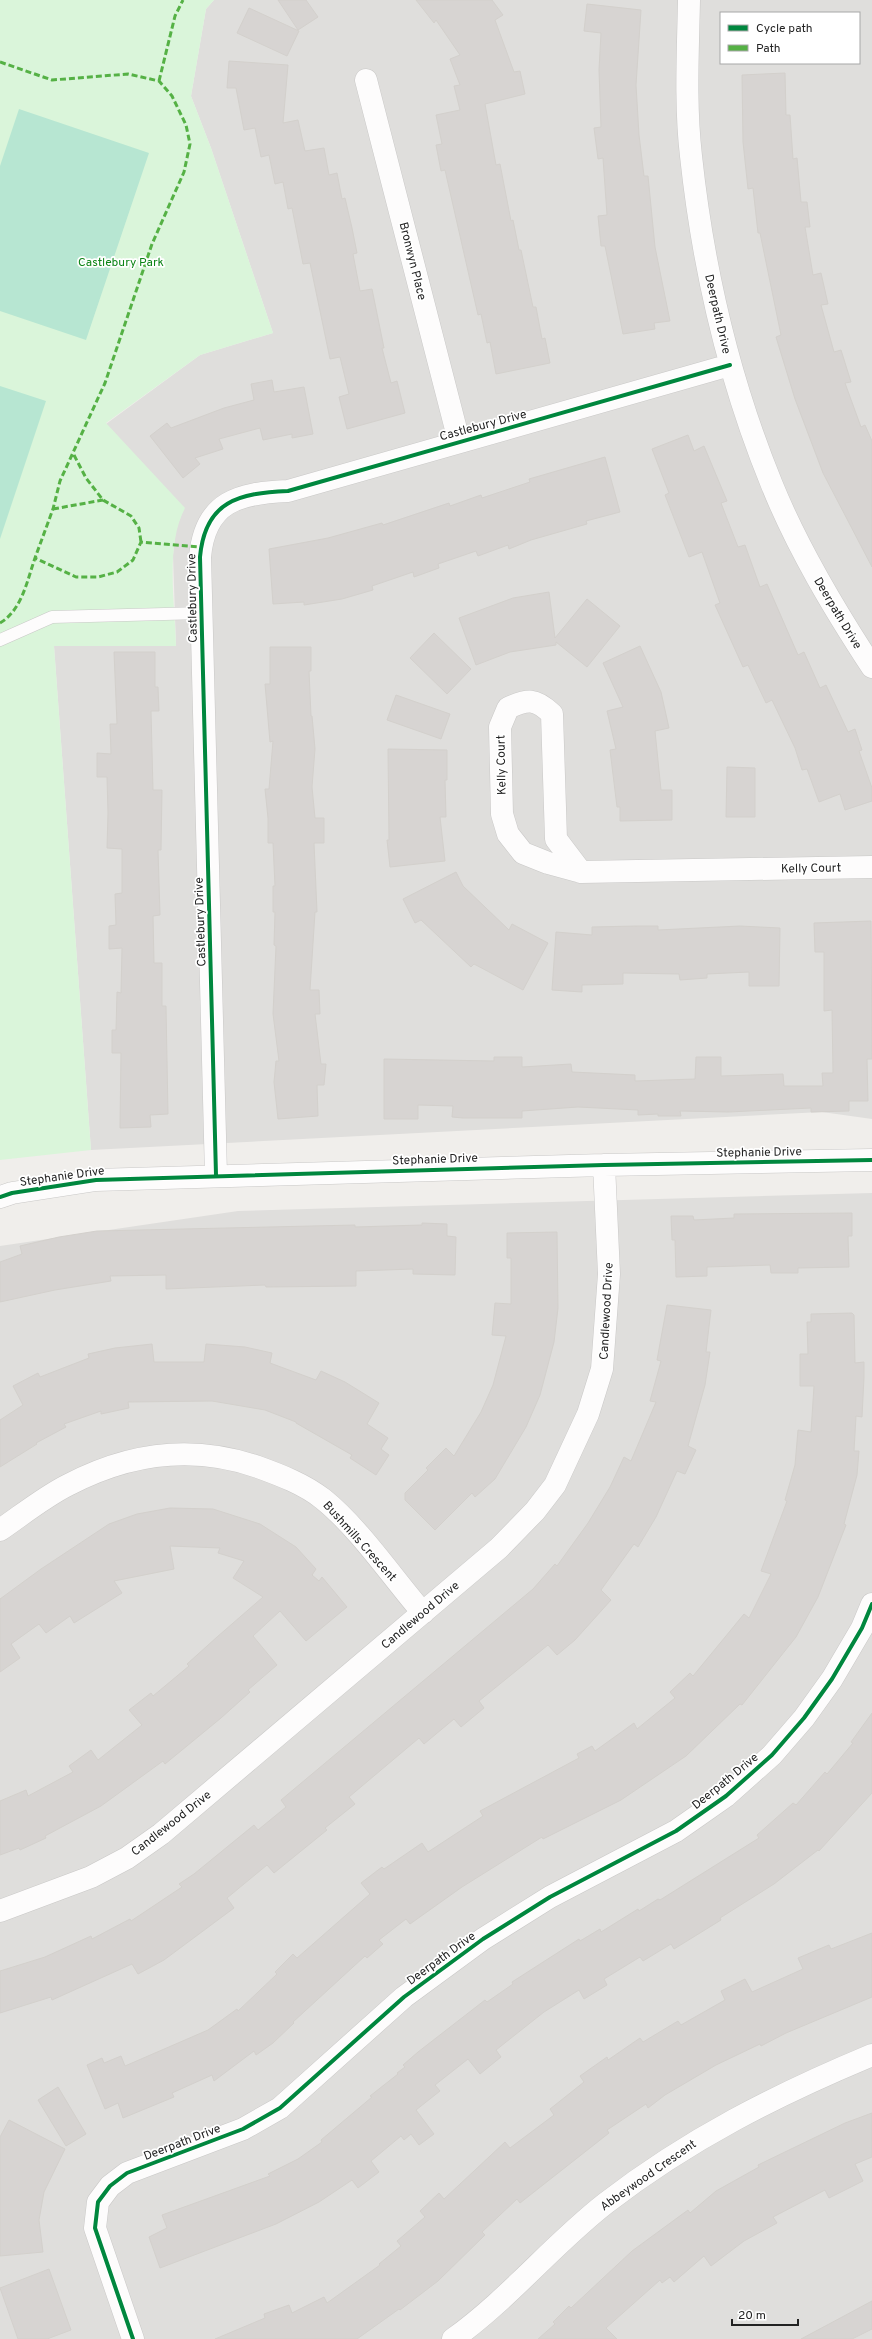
<svg xmlns="http://www.w3.org/2000/svg" width="872" height="2339" font-family="Overpass,sans-serif">
<rect width="100%" height="100%" fill="#f0eeeb"/>
<path fill="#dfdedc" fill-rule="evenodd" d="M 214,0 L 872,0 L 872,1119 L 822,1112 L 91,1150 L 54,646 L 176,646 L 173,555 L 176,529 L 184,508 L 106,424 L 200,355 L 273,333 L 211,148 L 191,96 L 206,9 ZM 721,13 L 859,13 L 859,63 L 721,63 Z
M 872,1193 L 872,2339 L 0,2339 L 0,1246 L 238,1211 Z"/>
<path fill="#daf5da" d="M 0,0 L 214,0 L 206,9 L 191,96 L 211,148 L 273,333 L 200,355 L 106,423 L 185,508 C 165,546 175,603 176,646 L 54,646 L 91,1150 L 0,1160 Z"/>
<path fill="#b7e6d2" d="M 19,109 L 149,153 L 86,340 L 0,311 L 0,166 Z
M 0,386 L 46,401 L 0,539 Z"/>
<path fill="#d7d4d2" stroke="#d3d0cc" d="M 278,0 L 306,0 L 318,17 L 298,30 Z
M 416,0 L 492,0 L 503,15 L 495,20 L 514,72 L 520,71 L 525,94 L 485,104 L 496,165 L 500,164 L 511,221 L 513,220 L 519,250 L 521,250 L 533,307 L 536,307 L 542,339 L 545,338 L 550,363 L 496,374 L 490,342 L 487,343 L 481,314 L 478,315 L 445,170 L 441,171 L 436,145 L 442,144 L 436,115 L 460,110 L 454,86 L 460,85 L 450,59 L 460,55 L 436,20 L 434,23 Z
M 587,4 L 641,10 L 636,85 L 639,135 L 644,176 L 648,176 L 655,247 L 670,321 L 654,323 L 655,329 L 623,334 L 605,246 L 601,246 L 598,216 L 607,215 L 603,158 L 598,159 L 594,128 L 601,127 L 599,70 L 601,33 L 584,31 Z
M 249,8 L 299,31 L 287,56 L 237,33 Z
M 229,61 L 288,65 L 283,123 L 298,120 L 305,151 L 324,148 L 329,175 L 337,173 L 342,199 L 345,198 L 352,228 L 357,253 L 353,254 L 360,291 L 372,289 L 384,348 L 382,348 L 391,383 L 397,381 L 405,413 L 347,429 L 339,397 L 349,394 L 340,357 L 330,359 L 310,263 L 303,264 L 292,208 L 288,209 L 283,182 L 275,184 L 269,155 L 261,157 L 255,128 L 244,130 L 236,88 L 227,88 Z
M 785,73 L 786,115 L 790,115 L 793,159 L 797,158 L 801,202 L 807,202 L 810,227 L 805,227 L 813,275 L 821,273 L 828,304 L 821,305 L 834,352 L 841,350 L 851,382 L 845,383 L 861,427 L 865,425 L 872,441 L 872,567 L 823,473 L 795,399 L 776,337 L 781,335 L 760,233 L 758,233 L 753,188 L 748,189 L 743,142 L 742,75 Z
M 272,380 L 274,392 L 304,387 L 313,434 L 292,438 L 292,434 L 263,440 L 260,428 L 219,439 L 223,449 L 195,458 L 200,464 L 183,478 L 150,436 L 167,423 L 171,428 L 224,408 L 254,400 L 251,384 Z
M 688,435 L 694,451 L 704,446 L 727,501 L 721,503 L 738,547 L 745,545 L 760,587 L 767,584 L 798,655 L 804,652 L 820,688 L 826,685 L 848,732 L 855,729 L 862,750 L 859,751 L 872,788 L 872,801 L 845,810 L 840,794 L 819,802 L 807,769 L 802,770 L 795,748 L 772,700 L 766,703 L 748,665 L 743,667 L 715,605 L 720,603 L 702,552 L 689,557 L 665,495 L 669,493 L 652,449 Z
M 605,457 L 620,512 L 586,521 L 587,524 L 531,540 L 509,549 L 508,545 L 478,556 L 476,551 L 438,564 L 439,568 L 414,577 L 413,572 L 372,586 L 373,590 L 342,599 L 304,605 L 304,602 L 273,604 L 269,549 L 328,538 L 382,523 L 383,525 L 449,503 L 450,506 L 481,495 L 482,498 L 530,482 L 529,479 Z
M 549,592 L 555,638 L 587,599 L 620,626 L 587,667 L 556,642 L 556,645 L 510,652 L 476,665 L 459,618 L 513,598 Z
M 434,633 L 471,669 L 447,694 L 410,658 Z
M 640,646 L 661,692 L 669,728 L 655,731 L 661,790 L 672,790 L 672,820 L 620,821 L 620,807 L 617,807 L 610,750 L 616,749 L 607,711 L 623,707 L 603,663 Z
M 270,647 L 311,647 L 311,671 L 309,671 L 311,716 L 312,716 L 315,749 L 312,787 L 315,818 L 324,818 L 324,843 L 314,843 L 317,912 L 315,912 L 310,990 L 319,990 L 320,1014 L 315,1014 L 321,1064 L 326,1064 L 324,1085 L 317,1085 L 318,1116 L 278,1119 L 274,1082 L 276,1061 L 279,1061 L 273,1014 L 276,946 L 274,945 L 275,912 L 273,912 L 273,886 L 275,886 L 273,843 L 268,843 L 268,818 L 265,789 L 269,789 L 273,741 L 270,742 L 265,684 L 270,684 Z
M 114,652 L 155,652 L 155,687 L 158,687 L 159,711 L 151,711 L 153,790 L 162,790 L 161,850 L 158,850 L 160,915 L 153,916 L 154,963 L 162,963 L 162,1006 L 166,1006 L 168,1114 L 150,1115 L 151,1127 L 120,1128 L 121,1053 L 112,1053 L 112,1030 L 116,1030 L 117,992 L 121,993 L 122,948 L 109,949 L 109,926 L 116,925 L 115,894 L 122,893 L 122,849 L 107,848 L 108,813 L 107,777 L 97,777 L 97,753 L 111,754 L 110,724 L 117,724 Z
M 396,695 L 450,714 L 441,739 L 387,720 Z
M 388,749 L 447,750 L 447,780 L 445,780 L 446,817 L 440,817 L 445,861 L 390,867 L 387,840 L 389,840 Z
M 727,767 L 755,768 L 755,817 L 726,817 Z
M 456,872 L 463,886 L 509,930 L 512,924 L 548,943 L 523,990 L 474,964 L 471,967 L 421,920 L 415,923 L 403,899 Z
M 871,921 L 872,1059 L 867,1059 L 868,1101 L 849,1101 L 849,1111 L 811,1112 L 811,1108 L 729,1112 L 680,1111 L 681,1116 L 658,1116 L 658,1114 L 638,1115 L 638,1110 L 578,1107 L 522,1111 L 522,1118 L 463,1118 L 452,1117 L 453,1106 L 418,1105 L 418,1119 L 384,1119 L 384,1059 L 494,1061 L 494,1057 L 522,1057 L 522,1067 L 571,1064 L 572,1072 L 635,1075 L 635,1081 L 695,1079 L 696,1057 L 721,1057 L 721,1076 L 783,1074 L 784,1086 L 823,1086 L 822,1073 L 833,1073 L 832,1010 L 824,1011 L 824,952 L 815,952 L 814,923 Z
M 637,926 L 658,926 L 658,930 L 740,926 L 780,928 L 779,986 L 749,986 L 749,972 L 707,974 L 707,978 L 680,980 L 679,974 L 623,973 L 623,984 L 582,985 L 582,992 L 552,990 L 556,932 L 592,935 L 592,927 Z
M 852,1213 L 852,1236 L 848,1236 L 849,1267 L 798,1268 L 798,1273 L 771,1273 L 770,1265 L 707,1267 L 707,1276 L 676,1277 L 675,1240 L 672,1240 L 671,1216 L 693,1216 L 694,1220 L 734,1218 L 734,1214 Z
M 422,1223 L 447,1224 L 447,1236 L 456,1237 L 455,1275 L 413,1274 L 413,1269 L 356,1271 L 356,1286 L 266,1287 L 265,1285 L 166,1289 L 166,1275 L 110,1276 L 111,1281 L 55,1290 L 0,1302 L 0,1262 L 22,1254 L 20,1246 L 59,1237 L 97,1231 L 355,1225 L 355,1227 L 422,1225 Z
M 557,1232 L 558,1308 L 554,1342 L 540,1395 L 526,1427 L 495,1479 L 475,1497 L 472,1493 L 435,1530 L 405,1500 L 405,1493 L 428,1470 L 426,1468 L 446,1448 L 454,1456 L 481,1412 L 493,1385 L 506,1336 L 492,1335 L 495,1303 L 511,1304 L 511,1258 L 507,1258 L 507,1233 Z
M 667,1305 L 711,1310 L 706,1352 L 710,1352 L 705,1385 L 688,1446 L 696,1450 L 685,1474 L 677,1471 L 656,1517 L 638,1547 L 634,1544 L 601,1590 L 611,1600 L 575,1640 L 557,1655 L 548,1645 L 479,1701 L 484,1708 L 461,1727 L 454,1719 L 424,1744 L 419,1738 L 349,1797 L 355,1804 L 325,1828 L 327,1830 L 274,1873 L 267,1865 L 227,1898 L 234,1908 L 164,1960 L 138,1974 L 132,1964 L 52,2000 L 51,1997 L 0,2013 L 0,1971 L 45,1957 L 91,1936 L 92,1939 L 130,1919 L 131,1921 L 182,1887 L 179,1884 L 194,1874 L 254,1825 L 258,1830 L 286,1807 L 281,1800 L 533,1589 L 555,1564 L 557,1566 L 588,1523 L 610,1487 L 624,1457 L 631,1461 L 656,1402 L 650,1401 L 661,1361 L 657,1360 Z
M 852,1313 L 854,1315 L 855,1363 L 864,1362 L 864,1377 L 862,1417 L 856,1416 L 854,1451 L 859,1451 L 857,1475 L 844,1524 L 846,1525 L 818,1597 L 796,1637 L 742,1705 L 740,1704 L 686,1756 L 621,1800 L 543,1839 L 542,1837 L 462,1887 L 410,1924 L 406,1919 L 379,1940 L 383,1944 L 367,1958 L 365,1956 L 293,2022 L 294,2023 L 273,2043 L 256,2055 L 254,2051 L 214,2081 L 212,2075 L 172,2093 L 174,2097 L 123,2118 L 118,2103 L 105,2109 L 87,2065 L 102,2058 L 104,2063 L 121,2056 L 125,2066 L 208,2030 L 237,2009 L 238,2011 L 277,1974 L 275,1972 L 293,1954 L 297,1958 L 370,1894 L 361,1883 L 382,1867 L 384,1869 L 422,1843 L 428,1852 L 483,1816 L 480,1811 L 579,1758 L 577,1754 L 592,1746 L 595,1751 L 634,1723 L 637,1729 L 675,1698 L 670,1692 L 690,1673 L 693,1676 L 744,1614 L 749,1618 L 771,1574 L 761,1571 L 787,1501 L 785,1500 L 795,1465 L 798,1430 L 811,1432 L 814,1386 L 800,1386 L 800,1354 L 808,1354 L 807,1322 L 811,1322 L 811,1314 Z
M 152,1344 L 154,1362 L 204,1362 L 206,1344 L 245,1347 L 272,1353 L 270,1363 L 316,1380 L 321,1371 L 345,1382 L 379,1403 L 367,1424 L 388,1438 L 381,1449 L 389,1455 L 376,1475 L 350,1458 L 352,1455 L 296,1423 L 296,1422 L 265,1410 L 212,1401 L 128,1402 L 129,1408 L 101,1414 L 101,1411 L 64,1424 L 66,1427 L 36,1443 L 37,1444 L 0,1467 L 0,1420 L 23,1405 L 13,1386 L 38,1373 L 40,1377 L 89,1358 L 88,1354 L 115,1348 Z
M 170,1508 L 213,1509 L 260,1524 L 296,1547 L 316,1569 L 312,1575 L 319,1581 L 322,1577 L 347,1607 L 306,1641 L 280,1611 L 253,1636 L 277,1665 L 248,1690 L 250,1692 L 221,1718 L 165,1764 L 163,1761 L 101,1806 L 45,1836 L 46,1838 L 20,1850 L 19,1848 L 0,1855 L 0,1801 L 26,1790 L 28,1796 L 73,1772 L 69,1766 L 91,1750 L 98,1760 L 142,1725 L 129,1710 L 151,1693 L 153,1696 L 189,1666 L 187,1664 L 217,1637 L 263,1597 L 233,1578 L 244,1561 L 218,1553 L 220,1548 L 170,1546 L 174,1569 L 114,1581 L 122,1593 L 74,1623 L 70,1616 L 46,1633 L 39,1624 L 11,1644 L 20,1658 L 0,1672 L 0,1599 L 41,1569 L 109,1524 L 137,1514 Z
M 872,1713 L 872,1793 L 819,1851 L 818,1850 L 774,1884 L 720,1918 L 721,1920 L 674,1949 L 671,1944 L 643,1961 L 640,1957 L 604,1979 L 607,1985 L 584,1999 L 579,1990 L 544,2012 L 496,2050 L 501,2057 L 480,2074 L 468,2059 L 435,2085 L 440,2091 L 416,2110 L 434,2134 L 419,2145 L 411,2134 L 404,2140 L 401,2136 L 371,2161 L 379,2172 L 358,2188 L 352,2180 L 319,2202 L 276,2224 L 160,2268 L 149,2237 L 167,2228 L 162,2215 L 270,2176 L 268,2174 L 298,2159 L 322,2142 L 321,2140 L 372,2097 L 370,2096 L 398,2074 L 397,2073 L 405,2067 L 403,2065 L 418,2052 L 485,2000 L 487,2002 L 513,1984 L 512,1982 L 579,1939 L 580,1941 L 600,1929 L 601,1932 L 638,1909 L 639,1911 L 658,1899 L 660,1900 L 759,1838 L 757,1835 L 793,1803 L 796,1805 L 825,1772 L 827,1774 L 853,1743 L 851,1742 Z
M 872,1933 L 872,1997 L 786,2033 L 761,2046 L 760,2044 L 716,2065 L 665,2095 L 648,2108 L 646,2104 L 607,2130 L 609,2133 L 520,2203 L 517,2199 L 482,2232 L 485,2235 L 438,2281 L 400,2310 L 399,2309 L 357,2339 L 215,2339 L 265,2318 L 264,2314 L 289,2305 L 292,2313 L 324,2297 L 327,2303 L 380,2265 L 379,2264 L 401,2246 L 397,2241 L 425,2217 L 420,2211 L 439,2193 L 444,2199 L 505,2142 L 510,2148 L 554,2115 L 550,2109 L 584,2082 L 580,2076 L 607,2057 L 608,2060 L 640,2038 L 643,2042 L 678,2021 L 681,2025 L 725,2000 L 721,1991 L 745,1979 L 752,1992 L 803,1969 L 798,1958 L 829,1945 L 831,1949 Z
M 58,2087 L 86,2134 L 66,2146 L 38,2100 Z
M 872,2113 L 872,2157 L 855,2164 L 863,2181 L 829,2198 L 825,2190 L 773,2217 L 777,2223 L 744,2241 L 711,2266 L 704,2256 L 674,2282 L 670,2277 L 662,2283 L 660,2280 L 606,2328 L 617,2339 L 538,2339 L 555,2324 L 553,2322 L 569,2306 L 571,2308 L 632,2251 L 688,2210 L 690,2213 L 716,2191 L 759,2167 L 758,2165 L 845,2123 Z
M 9,2120 L 65,2149 L 44,2192 L 39,2220 L 43,2252 L 0,2256 L 0,2137 Z
M 49,2269 L 71,2330 L 47,2339 L 18,2339 L 0,2288 Z
M 872,2301 L 872,2329 L 852,2339 L 801,2339 Z"/>
<g fill="none" stroke-linecap="round" stroke-linejoin="round">
<defs>
<path id="service" d="M 0,640 L 52,617 L 202,613"/>
<path id="minor" d="M 689,0 C 688,51 685,105 691,156 C 703,268 729,380 772,485 C 798,549 834,609 872,667
M 366,80 L 459,441
M 581,872 L 556,839 L 552,714 C 535,698 528,699 508,708 L 500,727 L 502,814 L 508,834 L 523,853 L 548,863 L 581,872 L 872,867
M 216,1175 L 200,557 C 205,501 239,493 288,491 L 730,365
M 0,1197 L 12,1193 L 96,1180 L 604,1165 L 872,1160
M 0,1530 C 22,1515 44,1497 68,1485 C 129,1453 192,1444 258,1467 C 280,1475 304,1484 323,1499 C 359,1528 392,1577 423,1613
M 0,1911 L 91,1877 L 127,1858 L 161,1834 L 499,1548 L 535,1511 L 555,1485 L 588,1414 L 602,1369 L 609,1274 L 604,1165
M 133,2339 L 95,2228 L 98,2202 L 110,2186 L 127,2173 L 243,2129 L 280,2108 L 404,1997 L 483,1939 L 550,1897 L 676,1831 L 726,1796 L 772,1755 L 804,1718 L 832,1679 L 862,1628 L 872,1604
M 453,2339 C 509,2299 552,2245 606,2203 C 689,2139 776,2095 872,2055"/>
</defs>
<use href="#service" stroke="#c9c8c7" stroke-width="13"/>
<use href="#minor" stroke="#c9c8c7" stroke-width="23"/>
<use href="#service" stroke="#fdfcfc" stroke-width="12"/>
<use href="#minor" stroke="#fdfcfc" stroke-width="22"/>
<path stroke="#55b145" stroke-width="3" stroke-dasharray="6 3" stroke-linecap="butt" d="M 0,62 L 52,80 L 128,74 L 159,81 L 172,96 L 186,125 L 190,144 L 184,172 L 152,244 L 105,383 L 60,481 L 53,509 L 35,558
M 159,81 L 175,16 L 183,0
M 74,455 L 86,478 L 103,500 L 131,516 L 139,528 L 141,542
M 53,509 L 103,500
M 0,623 C 22,610 27,581 35,558 L 76,577 L 98,577 L 117,572 L 133,560 L 141,542 L 201,547"/>
<defs>
<path id="cycleway" d="M 216,1175 L 200,557 C 205,501 239,493 288,491 L 730,365
M 0,1197 L 12,1193 L 96,1180 L 604,1165 L 872,1160
M 133,2339 L 95,2228 L 98,2202 L 110,2186 L 127,2173 L 243,2129 L 280,2108 L 404,1997 L 483,1939 L 550,1897 L 676,1831 L 726,1796 L 772,1755 L 804,1718 L 832,1679 L 862,1628 L 872,1604"/>
</defs>
<use href="#cycleway" stroke="#fff" stroke-width="6"/>
<use href="#cycleway" stroke="#00873e" stroke-width="4"/>
</g>
<g text-anchor="middle" stroke-width="3.5" stroke-linejoin="round" paint-order="stroke">
<g font-size="12" fill="#222" stroke="#fff">
<text transform="translate(413 261) rotate(76)" y="4">Bronwyn Place</text>
<text transform="translate(718 314) rotate(77)" y="4">Deerpath Drive</text>
<text transform="translate(483 425) rotate(-15)" y="4">Castlebury Drive</text>
<text transform="translate(192 598) rotate(-91)" y="4">Castlebury Drive</text>
<text transform="translate(838 613) rotate(59)" y="4">Deerpath Drive</text>
<text transform="translate(501 765) rotate(-91)" y="4">Kelly Court</text>
<text transform="translate(811 868) rotate(-1)" y="4">Kelly Court</text>
<text transform="translate(200 922) rotate(-92)" y="4">Castlebury Drive</text>
<text transform="translate(759 1152) rotate(-1)" y="4">Stephanie Drive</text>
<text transform="translate(435 1159) rotate(-2)" y="4">Stephanie Drive</text>
<text transform="translate(62 1176) rotate(-8)" y="4">Stephanie Drive</text>
<text transform="translate(606 1311) rotate(-87)" y="4">Candlewood Drive</text>
<text transform="translate(360 1541) rotate(48)" y="4">Bushmills Crescent</text>
<text transform="translate(420 1615) rotate(-40)" y="4">Candlewood Drive</text>
<text transform="translate(725 1781) rotate(-39)" y="4">Deerpath Drive</text>
<text transform="translate(171 1823) rotate(-38)" y="4">Candlewood Drive</text>
<text transform="translate(441 1958) rotate(-36)" y="4">Deerpath Drive</text>
<text transform="translate(182 2142) rotate(-21)" y="4">Deerpath Drive</text>
<text transform="translate(648 2175) rotate(-35)" y="4">Abbeywood Crescent</text>
</g>
<g font-size="12" fill="#0c8416" stroke="#fff">
<text x="121" y="266">Castlebury Park</text>
</g>
</g>
<rect x="720" y="12" width="140" height="52" fill="#ffffff" stroke="#a7a7a7"/>
<rect x="728" y="25" width="20" height="6" fill="#00873e" stroke="#a7a7a7"/>
<text x="756" y="32" font-size="12" fill="#222222">Cycle path</text>
<rect x="728" y="45" width="20" height="6" fill="#55b145" stroke="#a7a7a7"/>
<text x="756" y="52" font-size="12" fill="#222222">Path</text>
<path d="M732 2319v6h66v-6" fill="none" stroke="#222222" stroke-width="2"/>
<text x="738" y="2319" font-size="12" fill="#222222" stroke="#ffffff" stroke-width="3" paint-order="stroke">20 m</text>
</svg>
